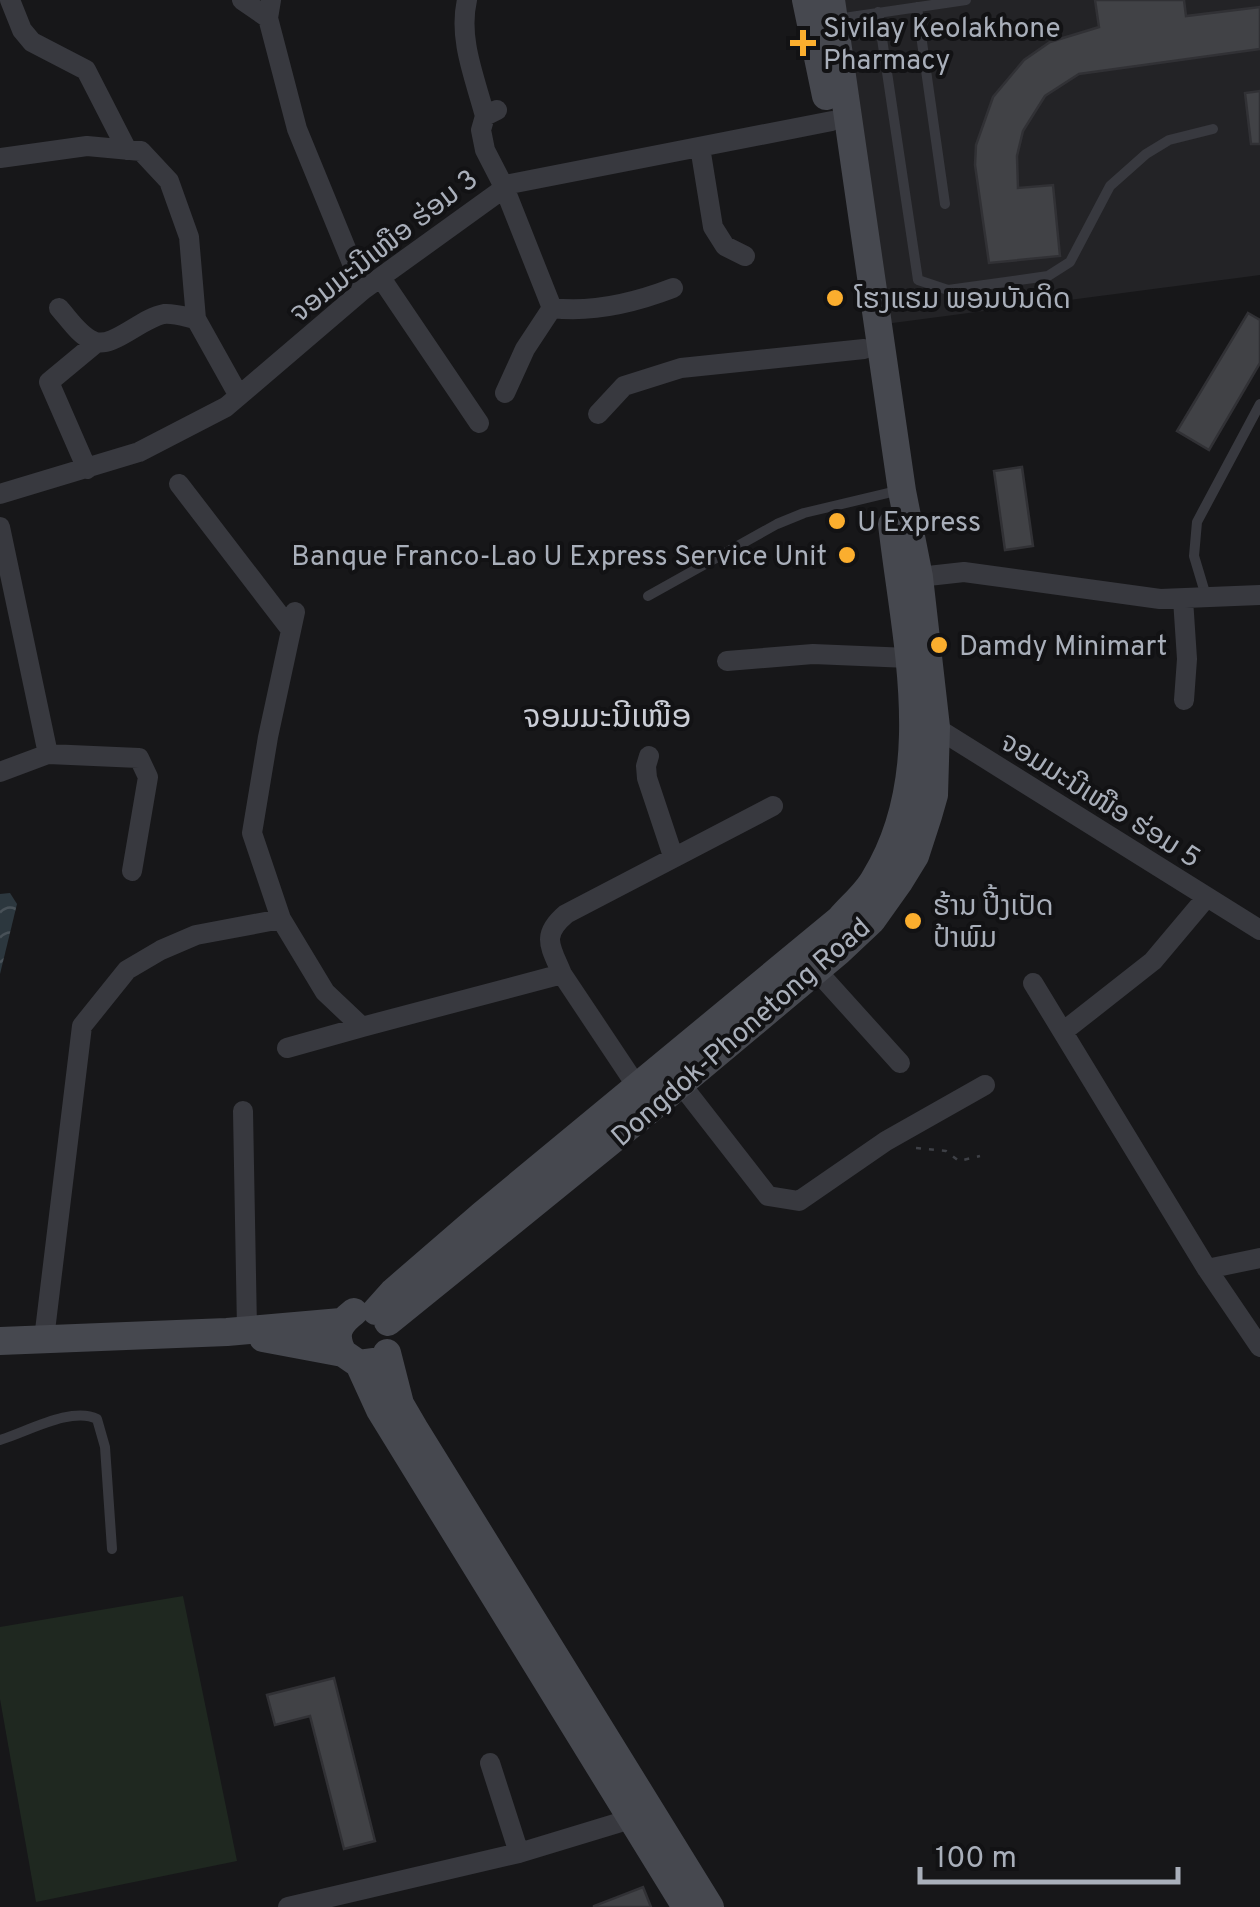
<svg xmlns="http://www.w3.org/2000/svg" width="1260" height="1907" font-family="Overpass,'Noto Sans Lao',sans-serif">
<defs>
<pattern id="water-waves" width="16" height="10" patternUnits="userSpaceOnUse" patternTransform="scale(2.5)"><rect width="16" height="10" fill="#2c373e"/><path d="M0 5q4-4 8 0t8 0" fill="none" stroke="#485158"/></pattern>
</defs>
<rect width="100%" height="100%" fill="#171719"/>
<path fill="#232326" d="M 843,0 L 1260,0 L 1260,275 L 885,324 Z"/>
<path fill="#1f2820" d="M 183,1596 L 237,1861 L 36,1902 L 0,1699 L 0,1627 Z"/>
<path fill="url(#water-waves)" d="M 10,893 L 17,904 L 0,974 L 0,894 Z"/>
<path fill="#414246" stroke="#313135" stroke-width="2.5" d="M 1095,0 L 1184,0 L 1186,16 L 1260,7 L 1260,49 L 1079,74 L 1045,96 L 1023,131 L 1017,156 L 1018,188 L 1053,185 L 1060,256 L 989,263 L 975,165 L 976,145 L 993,97 L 1024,60 L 1050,42 L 1099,27 Z
M 1260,91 L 1260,144 L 1251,144 L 1245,93 Z
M 1248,313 L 1260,320 L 1260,363 L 1209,450 L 1177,431 Z
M 1022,467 L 1033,546 L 1005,550 L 994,471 Z
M 334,1678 L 375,1841 L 344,1849 L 310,1716 L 275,1725 L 267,1695 Z
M 643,1887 L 651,1907 L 594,1907 L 594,1906 Z"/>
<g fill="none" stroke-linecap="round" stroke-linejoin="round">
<path stroke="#3e4046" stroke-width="2.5" stroke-dasharray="5 8" stroke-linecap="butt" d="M 916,1148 L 946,1151 L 959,1161 L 980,1156"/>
<path stroke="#38393f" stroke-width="10" d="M 917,7 L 945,204
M 878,12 L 918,280 L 948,290 L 1048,276 L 1070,262 L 1110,186 L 1146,154 L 1169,140 L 1213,129
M 837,19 L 966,0
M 648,596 L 777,524 L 804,513 L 888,493
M 1206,596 L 1194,556 L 1197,522 L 1260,404
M 0,1440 C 27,1432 72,1406 97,1419 L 105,1447 L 112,1549"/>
<path stroke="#38393f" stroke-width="20" d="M 10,0 L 22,30 L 32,42 L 86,70 L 127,150
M 242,0 L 268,18
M 271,0 L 268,18 L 297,129 L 363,290
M 467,0 C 458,39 475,78 485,116
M 497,110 L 485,116 L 481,130 L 485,150 L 504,187 L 552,308
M 700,147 L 713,227 L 725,246 L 745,256
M 0,158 L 87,146 L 141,151 L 169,181 L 189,237 L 196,319 L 239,396
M 381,278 L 479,423
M 59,308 C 69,319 79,335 93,341 C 112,350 141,318 164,314 C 174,313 186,317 196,319
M 552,308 C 593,313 634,303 673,288
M 505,393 L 525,349 L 552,308
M 598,414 L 624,386 L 681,368 L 864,349
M 87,469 L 49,382 L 96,343
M 179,484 L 291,630
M 0,494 L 139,452 L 226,407 L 363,290 L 510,184 L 832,121
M 0,527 L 48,754
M 910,578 L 964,572 L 1160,599 L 1260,595
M 1183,599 L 1187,659 L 1184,700
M 295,612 L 268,737 L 252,833 L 281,919 L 325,992 L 362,1027 L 562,974 L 638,1088
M 727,661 L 813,654 L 909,658
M 927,722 L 1260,930
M 649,756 L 646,766 L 647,778 L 673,856
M 0,772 L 48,754 L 139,758 L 148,777 L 132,871
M 816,970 L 900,1063
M 562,974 C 551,947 540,936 566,914 L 773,806
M 1033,983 L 1207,1269 L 1260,1347
M 1064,1031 L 1153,961 L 1206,898
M 287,1048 L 362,1027
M 673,1074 L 768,1196 L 799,1201 L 886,1141 L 985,1085
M 243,1111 L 247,1329
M 1207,1269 L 1260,1258
M 44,1339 L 82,1026 L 127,970 L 161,950 L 196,935 L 281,919
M 490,1763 L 519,1853
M 288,1907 L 519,1853 L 631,1819 L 643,1813"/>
<path stroke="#46484f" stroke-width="28" d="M 806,0 L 826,96
M 376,1311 L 393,1292 L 482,1215 L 840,919 C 851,906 867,893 875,878 C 940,772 905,639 892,524
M 388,1322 L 653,1107 L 838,952 L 872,920 L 899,882 L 915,856 L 928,816 L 934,795 L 936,727 L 919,577 L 902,491 L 831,0
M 263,1338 L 343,1353 L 359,1364 L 374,1362
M 0,1341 L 227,1332 L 341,1322
M 343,1353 C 333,1335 338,1324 354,1312
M 387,1353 L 400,1404 L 414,1428 L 710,1907
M 359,1364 L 380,1410 L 686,1907"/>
</g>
<g fill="#fbae2e" stroke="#121214" stroke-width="4">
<path d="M798 28h10v10h10v10h-10v10h-10v-10h-10v-10h10z"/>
<circle cx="835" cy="298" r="10"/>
<circle cx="837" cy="521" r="10"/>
<circle cx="847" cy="555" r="10"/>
<circle cx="939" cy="645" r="10"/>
<circle cx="913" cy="921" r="10"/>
</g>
<g text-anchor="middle" stroke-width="8" stroke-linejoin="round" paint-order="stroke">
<g font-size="28" fill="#a9afba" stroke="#121214" text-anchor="start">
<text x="823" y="37">Sivilay Keolakhone<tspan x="823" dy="32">Pharmacy</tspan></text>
<text x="855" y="308">ໂຮງແຮມ ພອນບັນດິດ</text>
<text x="857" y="531">U Express</text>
<text x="827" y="565" text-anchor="end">Banque Franco-Lao U Express Service Unit</text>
<text x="959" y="655">Damdy Minimart</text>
<text x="933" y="915">ຮ້ານ ປີ້ງເປັດ<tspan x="933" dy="32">ປ້າພົມ</tspan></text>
</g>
<g font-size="28" fill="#a9afba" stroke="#121214">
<text transform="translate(383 245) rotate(-38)" y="10">ຈອມມະນີເໜືອ ຮ່ອມ 3</text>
<text transform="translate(1101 799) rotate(32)" y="10">ຈອມມະນີເໜືອ ຮ່ອມ 5</text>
<text transform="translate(740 1031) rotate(-41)" y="10">Dongdok-Phonetong Road</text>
</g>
<g font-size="32" fill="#cacdd6" stroke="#121214">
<text x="607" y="727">ຈອມມະນີເໜືອ</text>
</g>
</g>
<path d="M920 1867v15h258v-15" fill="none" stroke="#a9afba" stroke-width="5"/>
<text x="935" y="1867" font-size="30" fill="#a9afba" stroke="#121214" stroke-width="8" paint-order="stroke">100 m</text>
</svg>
